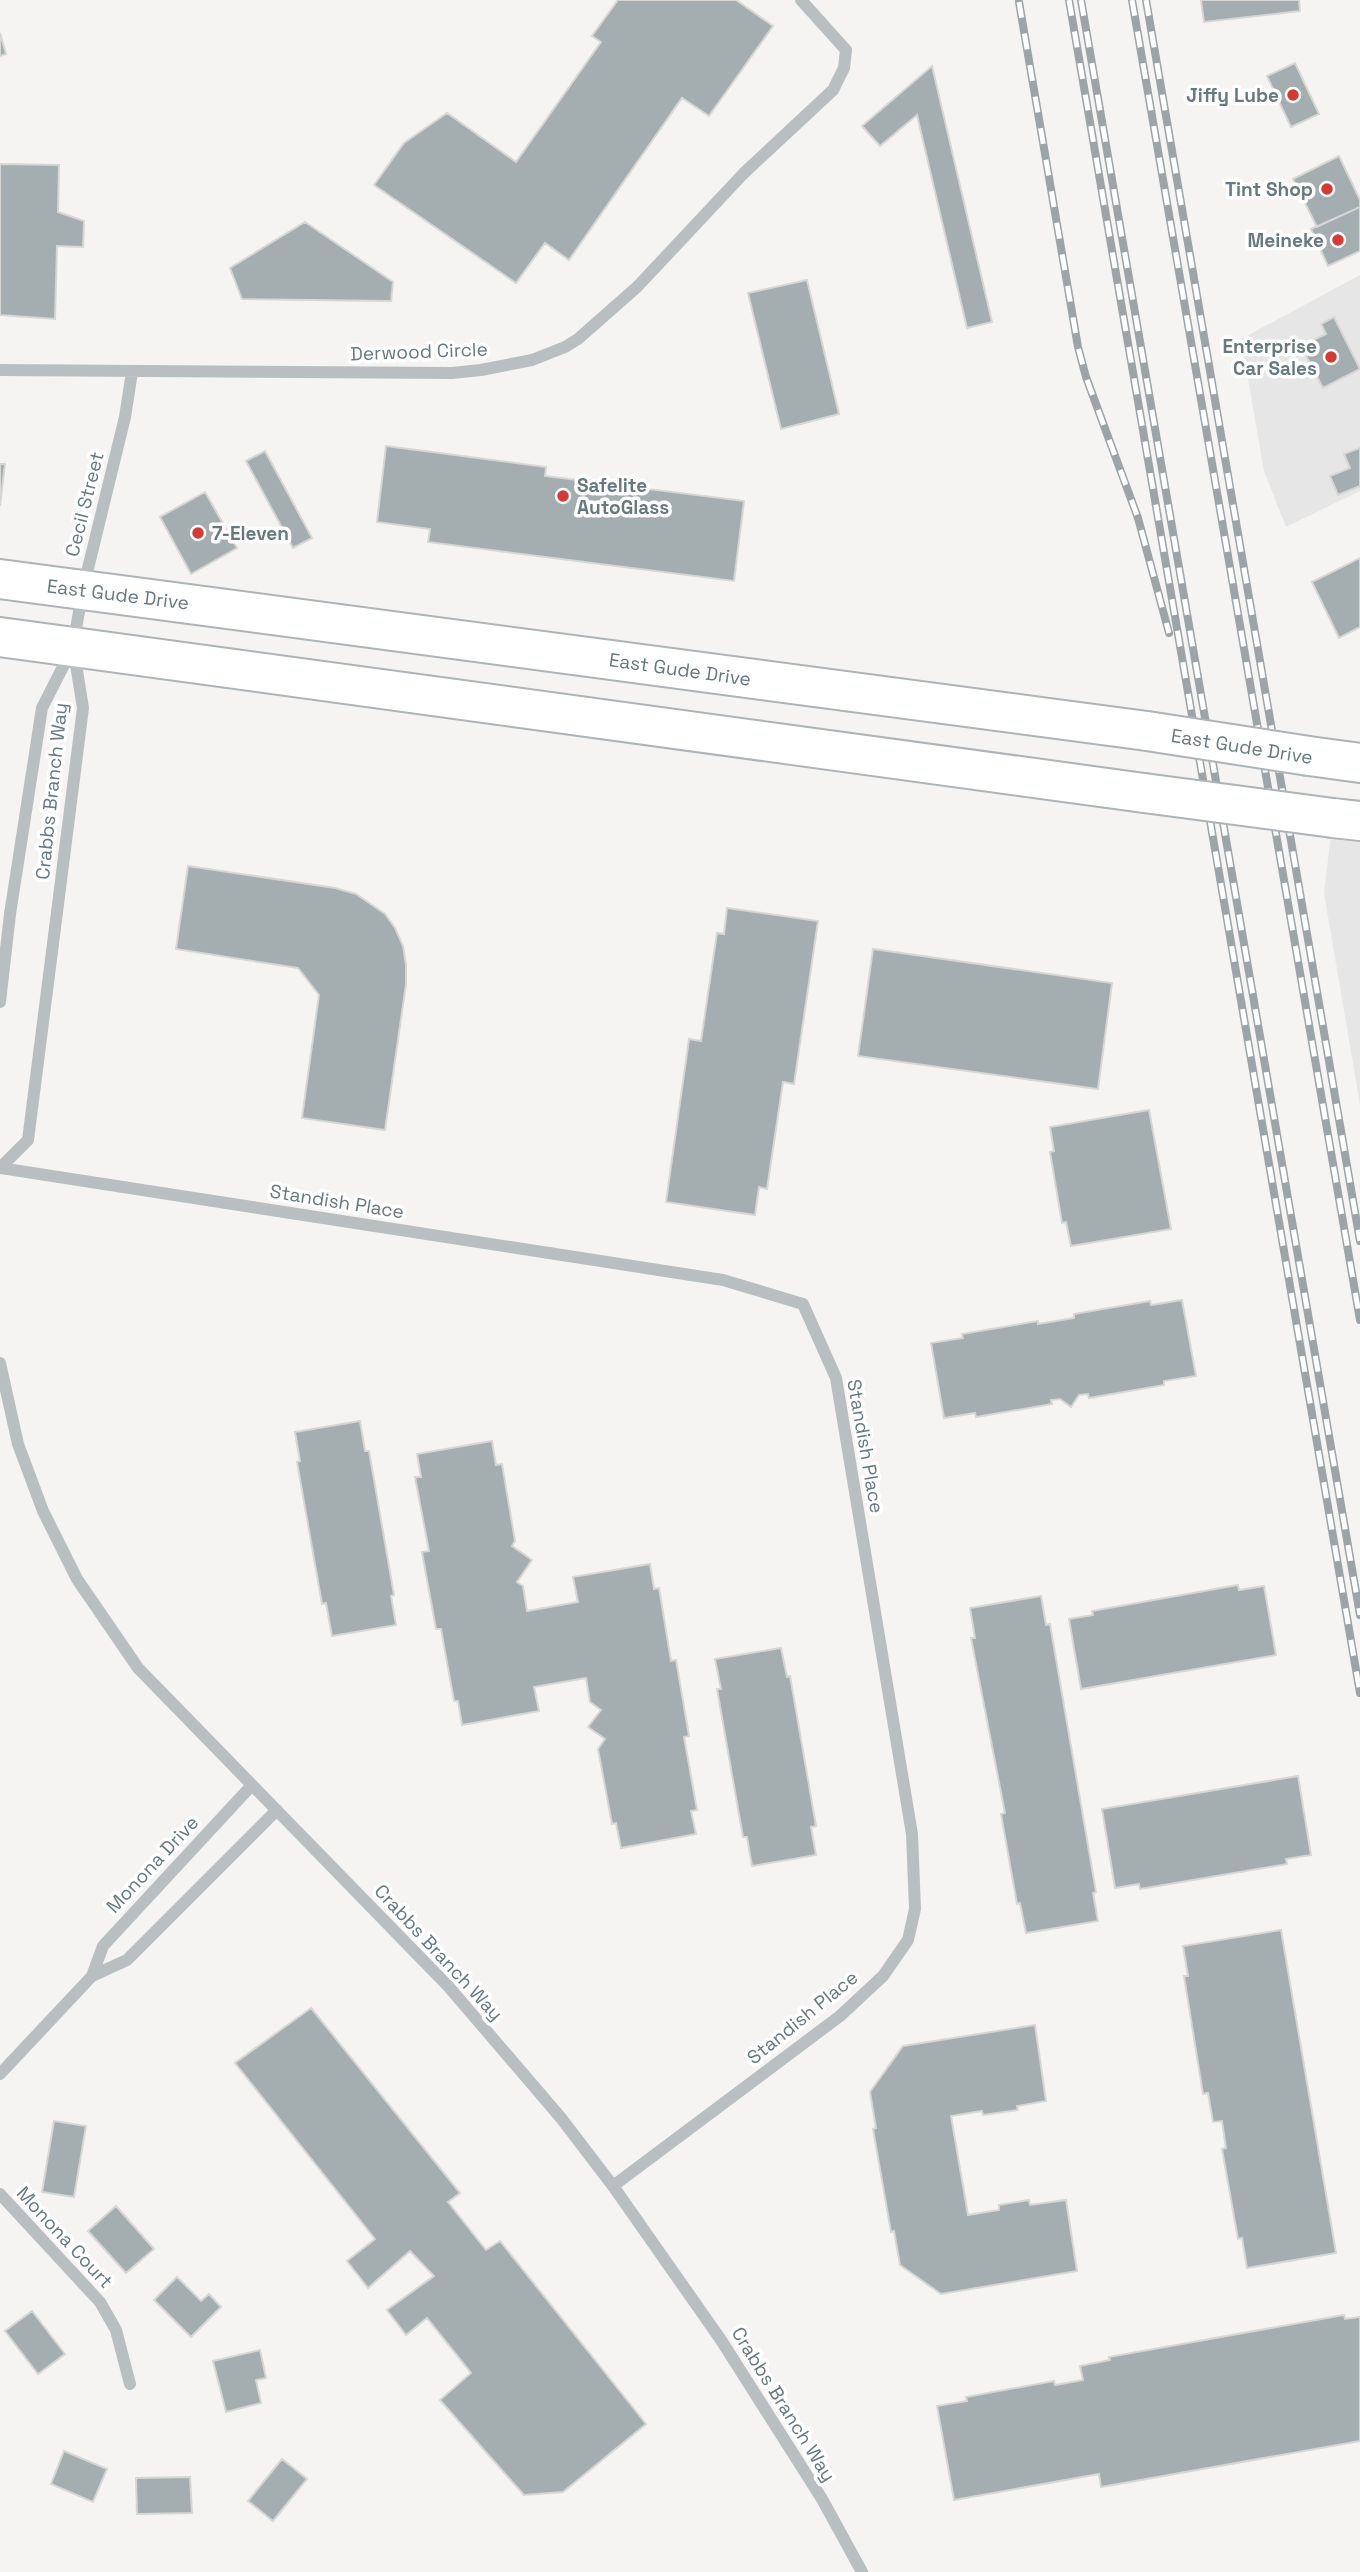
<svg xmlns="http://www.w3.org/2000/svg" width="1360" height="2572" font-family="'Space Grotesk',sans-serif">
<rect width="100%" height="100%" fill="#f5f4f2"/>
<path fill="#e5e6e5" d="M 1360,275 L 1360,491 L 1286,527 L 1264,471 L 1241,339 Z
M 1333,818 L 1360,821 L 1360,1105 L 1324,893 Z"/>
<path fill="#a4adb0" stroke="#d6d6d4" stroke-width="2" d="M 618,0 L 736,0 L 773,26 L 709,116 L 682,98 L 569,260 L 545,243 L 516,283 L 374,185 L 404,143 L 447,113 L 516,162 L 601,42 L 592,36 Z
M 1201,0 L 1299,0 L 1300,11 L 1204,22 Z
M 0,33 L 6,54 L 0,56 Z
M 1295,63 L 1319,114 L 1291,127 L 1267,76 Z
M 932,66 L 992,322 L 967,328 L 917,115 L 880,146 L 862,126 Z
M 1339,156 L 1360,200 L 1360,207 L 1317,227 L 1293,179 Z
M 0,164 L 59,165 L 58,212 L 84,221 L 83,247 L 57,246 L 55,319 L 0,315 Z
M 1360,207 L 1360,251 L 1328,266 L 1311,229 Z
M 305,222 L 393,282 L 391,301 L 242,299 L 230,268 Z
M 807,280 L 839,414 L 781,429 L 748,293 Z
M 1334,317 L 1360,369 L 1323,388 L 1301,346 L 1326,334 L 1321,324 Z
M 386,446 L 546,467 L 545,476 L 744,501 L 734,581 L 428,542 L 430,529 L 377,522 Z
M 1360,448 L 1360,486 L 1338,495 L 1330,476 L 1350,468 L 1344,454 Z
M 265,451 L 312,538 L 293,548 L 246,461 Z
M 0,464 L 5,464 L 0,506 Z
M 205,492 L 237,548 L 191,574 L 160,517 Z
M 1360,558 L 1360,627 L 1339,638 L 1312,582 Z
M 188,866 L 335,888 L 356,894 L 385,914 L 395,928 L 403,946 L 406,965 L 406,984 L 385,1130 L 302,1118 L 319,995 L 298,968 L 176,949 Z
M 727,908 L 818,921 L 794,1084 L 783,1082 L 767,1189 L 759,1187 L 755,1215 L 666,1202 L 689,1039 L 701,1041 L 717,933 L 724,934 Z
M 873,949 L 1112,983 L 1098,1089 L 858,1056 Z
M 1149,1110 L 1171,1229 L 1071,1246 L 1066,1222 L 1062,1223 L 1050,1152 L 1054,1151 L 1050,1127 Z
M 1182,1300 L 1196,1376 L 1164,1381 L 1164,1385 L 1089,1398 L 1088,1394 L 1079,1395 L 1071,1407 L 1060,1399 L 1051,1400 L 1052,1404 L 976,1417 L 975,1413 L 944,1418 L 931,1343 L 963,1338 L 962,1334 L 1038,1321 L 1038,1324 L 1074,1318 L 1074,1314 L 1150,1301 L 1151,1305 Z
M 360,1421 L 365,1451 L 369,1451 L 394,1595 L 391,1596 L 396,1625 L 332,1636 L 326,1603 L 322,1604 L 297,1462 L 300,1461 L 295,1432 Z
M 492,1441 L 496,1465 L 502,1464 L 515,1541 L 512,1546 L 532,1560 L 517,1582 L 523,1586 L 527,1611 L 578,1602 L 573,1577 L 650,1564 L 654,1589 L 659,1588 L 671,1661 L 676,1660 L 689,1736 L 684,1737 L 697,1810 L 691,1811 L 696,1834 L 621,1848 L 616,1823 L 612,1824 L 598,1749 L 605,1739 L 588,1727 L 601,1710 L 590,1702 L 586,1678 L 534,1687 L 539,1711 L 462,1725 L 458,1701 L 454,1701 L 441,1629 L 436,1629 L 422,1552 L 429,1551 L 415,1477 L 421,1477 L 417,1454 Z
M 1238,1585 L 1239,1590 L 1264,1586 L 1276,1655 L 1081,1689 L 1069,1619 L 1093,1615 L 1092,1611 Z
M 1041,1596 L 1046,1625 L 1050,1624 L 1096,1892 L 1093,1893 L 1098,1921 L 1026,1933 L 1020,1903 L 1017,1904 L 1001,1814 L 1005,1813 L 971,1638 L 975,1638 L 970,1608 Z
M 781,1648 L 787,1677 L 790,1676 L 816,1826 L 811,1827 L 816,1855 L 752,1866 L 747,1837 L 743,1837 L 717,1689 L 721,1689 L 715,1659 Z
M 1298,1776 L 1311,1855 L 1286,1859 L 1287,1864 L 1140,1889 L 1139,1884 L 1115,1888 L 1102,1809 Z
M 1281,1930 L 1336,2253 L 1247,2268 L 1242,2238 L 1238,2239 L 1222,2149 L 1226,2148 L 1222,2121 L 1213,2122 L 1208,2093 L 1203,2094 L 1184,1976 L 1188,1976 L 1183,1946 Z
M 311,2008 L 460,2193 L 448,2202 L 486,2250 L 500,2241 L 646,2424 L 563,2492 L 524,2495 L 440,2400 L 471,2373 L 427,2318 L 406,2335 L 387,2310 L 434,2276 L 410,2251 L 368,2288 L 347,2261 L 375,2239 L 235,2063 Z
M 1035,2025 L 1046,2101 L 1017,2106 L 1018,2110 L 983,2115 L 982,2111 L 951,2116 L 968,2215 L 999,2210 L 999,2205 L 1029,2200 L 1030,2205 L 1066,2200 L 1077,2271 L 941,2294 L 900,2265 L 894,2231 L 891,2232 L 873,2129 L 876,2128 L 870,2092 L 903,2046 Z
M 54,2121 L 86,2126 L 74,2197 L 42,2192 Z
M 116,2206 L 154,2249 L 126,2273 L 88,2231 Z
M 177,2277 L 201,2301 L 209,2294 L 221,2307 L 191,2337 L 154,2300 Z
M 32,2311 L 65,2354 L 38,2374 L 5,2331 Z
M 1344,2315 L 1345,2319 L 1360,2317 L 1360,2441 L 1101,2487 L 1099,2474 L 954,2500 L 937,2406 L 967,2401 L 966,2397 L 1054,2381 L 1055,2385 L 1083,2380 L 1080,2366 L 1110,2360 L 1109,2357 Z
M 260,2350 L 266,2378 L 256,2380 L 261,2403 L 226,2412 L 213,2361 Z
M 64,2451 L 107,2469 L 93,2502 L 51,2484 Z
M 282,2459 L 307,2479 L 273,2521 L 248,2501 Z
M 190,2477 L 192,2513 L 137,2514 L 136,2478 Z"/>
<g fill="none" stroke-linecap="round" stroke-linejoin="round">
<defs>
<path id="major" d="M 0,579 L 1147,731
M 0,637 L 1144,793
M 1309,756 L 1360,763
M 1333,818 L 1360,821"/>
</defs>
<use href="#major" stroke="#adb3b6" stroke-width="42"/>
<path stroke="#b9bfc1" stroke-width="12" d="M 0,370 L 452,373 L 481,370 L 532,360 L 565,347 L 578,339 L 637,287 L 744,173 L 833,90 L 844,68 L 846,50 L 801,0
M 0,1002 L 10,914 L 42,708 L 70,653
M 0,1168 L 723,1280 L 803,1304 L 836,1378 L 912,1834 L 915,1909 L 908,1940 L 883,1976 L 840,2016 L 613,2186
M 0,1168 L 28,1140 L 83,708 L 73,646 L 83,589 L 125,417 L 132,372
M 0,1363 L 18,1444 L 43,1511 L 77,1579 L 138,1668 L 448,1986 L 561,2118 L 613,2186 L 721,2340 L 822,2499 L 862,2572
M 92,1976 L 103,1946 L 252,1785
M 0,2074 L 92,1976 L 127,1960 L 277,1810
M 0,2194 L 100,2302 L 116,2330 L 130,2384"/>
<use href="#major" stroke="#fff" stroke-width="38"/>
<defs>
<path id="rail" d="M 1069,0 L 1360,1693
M 1081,0 L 1360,1615
M 1132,0 L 1360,1320
M 1146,0 L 1360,1241
M 1019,2 L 1078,347 L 1086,377 L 1138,518 L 1169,633"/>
</defs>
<use href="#rail" stroke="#9ca4a7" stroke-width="8"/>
<use href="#rail" stroke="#fff" stroke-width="5" stroke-dasharray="16" stroke-linecap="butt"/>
<defs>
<path id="major-bridge" d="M 1147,731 L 1309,756
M 1144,793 L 1333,818"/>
</defs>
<use href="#major-bridge" stroke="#adb3b6" stroke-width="42" stroke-linecap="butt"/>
<use href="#major-bridge" stroke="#fff" stroke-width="38"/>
</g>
<g fill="#d53b32" stroke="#fff" stroke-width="2.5">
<circle cx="1293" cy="95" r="7"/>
<circle cx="1327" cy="189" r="7"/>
<circle cx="1338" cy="240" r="7"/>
<circle cx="1331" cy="357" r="7"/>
<circle cx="563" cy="496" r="7"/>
<circle cx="198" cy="533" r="7"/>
</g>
<g text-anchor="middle" stroke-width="7" stroke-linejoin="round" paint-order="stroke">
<g font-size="19" font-weight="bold" fill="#667980" stroke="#fff" text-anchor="end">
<text x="1279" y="102">Jiffy Lube</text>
<text x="1313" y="196">Tint Shop</text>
<text x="1324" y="247">Meineke</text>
<text x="1317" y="353">Enterprise<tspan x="1317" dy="22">Car Sales</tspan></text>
<text x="577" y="492" text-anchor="start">Safelite<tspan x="577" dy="22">AutoGlass</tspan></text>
<text x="212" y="540" text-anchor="start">7-Eleven</text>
</g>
<g font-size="19" fill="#667980" stroke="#fff">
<text transform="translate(419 351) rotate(-2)" y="7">Derwood Circle</text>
<text transform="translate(84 504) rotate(-76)" y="7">Cecil Street</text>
<text transform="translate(118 594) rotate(7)" y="7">East Gude Drive</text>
<text transform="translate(680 669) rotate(8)" y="7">East Gude Drive</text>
<text transform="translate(1242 746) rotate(9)" y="7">East Gude Drive</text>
<text transform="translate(51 791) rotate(-84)" y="7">Crabbs Branch Way</text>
<text transform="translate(337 1201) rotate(9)" y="7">Standish Place</text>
<text transform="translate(866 1446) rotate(80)" y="7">Standish Place</text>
<text transform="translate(152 1864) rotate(-47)" y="7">Monona Drive</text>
<text transform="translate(439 1952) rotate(47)" y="7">Crabbs Branch Way</text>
<text transform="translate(802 2017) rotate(-39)" y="7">Standish Place</text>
<text transform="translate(65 2237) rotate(47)" y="7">Monona Court</text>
<text transform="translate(784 2404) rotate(58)" y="7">Crabbs Branch Way</text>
</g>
</g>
</svg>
